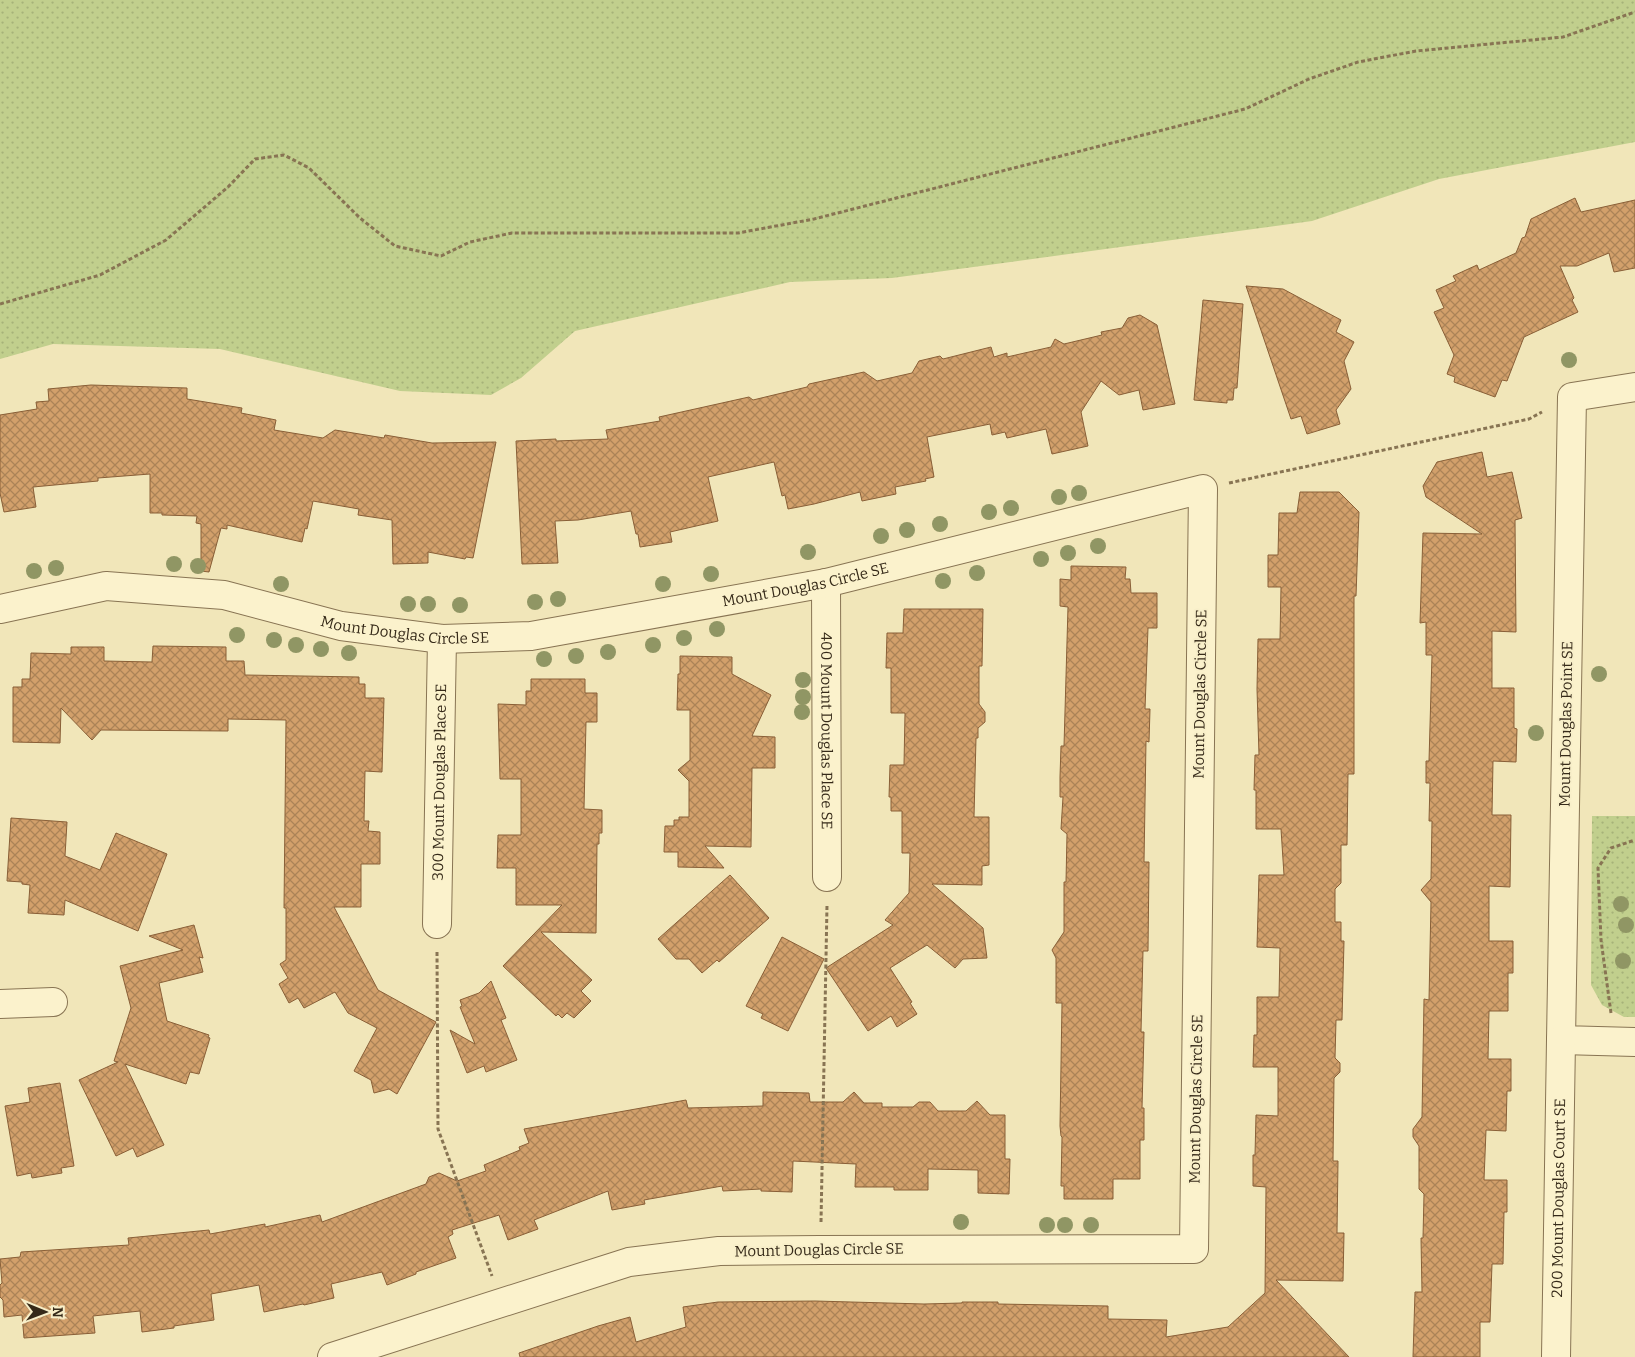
<svg xmlns="http://www.w3.org/2000/svg" width="1635" height="1357" font-family="Bitter,serif">
<defs>
<pattern id="park-dots" width="8" height="8" patternUnits="userSpaceOnUse" patternTransform="scale(1.25)"><rect width="8" height="8" fill="#c1cf8d"/><path d="M2 2h.1M6 6h.1" fill="none" stroke="#a6b279" stroke-width="1.8" stroke-linecap="round"/></pattern>
<pattern id="building-cross-hatch" width="8" height="8" patternUnits="userSpaceOnUse" patternTransform="scale(1.25)"><rect width="8" height="8" fill="#d2a06b"/><path d="M0 0l8 8M0 8l8-8" fill="none" stroke="#ab8357"/></pattern>
</defs>
<rect width="100%" height="100%" fill="#f1e6b9"/>
<path fill="url(#park-dots)" d="M 0,0 L 1635,0 L 1635,142 L 1439,179 L 1312,221 L 892,278 L 790,282 L 575,331 L 521,378 L 491,395 L 400,391 L 220,349 L 53,344 L 0,359 Z
M 1592,816 L 1635,816 L 1635,1017 L 1624,1017 L 1602,1005 L 1591,985 Z"/>
<path fill="url(#building-cross-hatch)" stroke="#895f37" d="M 1575,198 L 1581,212 L 1635,200 L 1635,268 L 1614,272 L 1609,253 L 1577,266 L 1560,266 L 1574,298 L 1572,300 L 1578,312 L 1524,337 L 1507,381 L 1502,380 L 1495,397 L 1454,382 L 1455,377 L 1447,374 L 1454,355 L 1434,312 L 1444,308 L 1436,290 L 1456,281 L 1453,276 L 1477,265 L 1479,270 L 1516,253 L 1522,238 L 1525,237 L 1531,219 Z
M 1246,286 L 1283,289 L 1341,320 L 1336,332 L 1354,342 L 1344,361 L 1351,389 L 1336,410 L 1340,424 L 1307,434 L 1301,416 L 1291,419 Z
M 1203,300 L 1243,304 L 1237,388 L 1234,388 L 1233,400 L 1227,400 L 1227,403 L 1194,400 Z
M 1140,315 L 1157,325 L 1175,404 L 1143,410 L 1139,390 L 1119,395 L 1101,381 L 1081,412 L 1088,446 L 1052,454 L 1046,429 L 1007,438 L 1005,432 L 992,435 L 990,424 L 927,437 L 934,477 L 925,479 L 926,481 L 895,487 L 896,494 L 862,501 L 860,492 L 814,504 L 788,509 L 785,495 L 782,496 L 774,462 L 708,477 L 718,521 L 670,532 L 672,542 L 640,547 L 638,534 L 636,534 L 631,511 L 578,520 L 555,521 L 558,563 L 522,564 L 516,441 L 556,439 L 556,441 L 608,439 L 606,430 L 660,421 L 659,417 L 749,397 L 753,400 L 807,387 L 809,384 L 864,372 L 877,381 L 912,373 L 919,361 L 940,356 L 943,359 L 991,347 L 994,357 L 1007,353 L 1007,357 L 1051,347 L 1055,339 L 1064,344 L 1102,335 L 1101,332 L 1122,328 L 1128,318 Z
M 91,385 L 187,388 L 187,399 L 242,408 L 241,413 L 276,420 L 274,430 L 323,438 L 335,430 L 384,438 L 385,435 L 432,443 L 496,442 L 473,558 L 466,557 L 465,559 L 428,552 L 428,563 L 393,564 L 392,520 L 358,515 L 359,509 L 313,501 L 307,529 L 305,528 L 302,542 L 227,525 L 227,529 L 221,528 L 209,572 L 201,571 L 201,524 L 196,523 L 197,516 L 162,515 L 162,513 L 150,513 L 150,474 L 98,478 L 98,481 L 33,487 L 36,507 L 4,512 L 0,493 L 0,415 L 37,409 L 36,402 L 49,401 L 48,389 Z
M 1482,452 L 1487,477 L 1512,472 L 1522,518 L 1515,520 L 1516,632 L 1492,631 L 1492,688 L 1514,688 L 1514,728 L 1517,729 L 1516,762 L 1493,761 L 1492,815 L 1511,815 L 1510,887 L 1489,886 L 1489,941 L 1513,941 L 1513,973 L 1508,973 L 1508,1011 L 1489,1011 L 1488,1059 L 1511,1059 L 1511,1091 L 1507,1091 L 1506,1131 L 1486,1130 L 1484,1180 L 1507,1180 L 1507,1212 L 1504,1212 L 1503,1264 L 1492,1264 L 1490,1322 L 1480,1322 L 1480,1357 L 1413,1357 L 1415,1292 L 1422,1292 L 1421,1238 L 1423,1238 L 1424,1194 L 1419,1189 L 1419,1146 L 1413,1137 L 1413,1129 L 1422,1117 L 1424,999 L 1429,1000 L 1431,902 L 1421,890 L 1431,879 L 1432,821 L 1429,821 L 1430,783 L 1426,783 L 1426,761 L 1429,761 L 1432,655 L 1426,655 L 1426,622 L 1420,623 L 1423,533 L 1482,534 L 1426,497 L 1423,486 L 1437,462 Z
M 1300,492 L 1339,492 L 1359,512 L 1356,596 L 1354,596 L 1354,774 L 1348,774 L 1347,845 L 1341,845 L 1341,883 L 1335,889 L 1335,922 L 1341,922 L 1341,941 L 1344,941 L 1342,1020 L 1336,1020 L 1335,1058 L 1340,1063 L 1340,1072 L 1334,1078 L 1333,1161 L 1338,1161 L 1337,1233 L 1344,1233 L 1343,1281 L 1276,1280 L 1349,1357 L 520,1357 L 519,1353 L 598,1326 L 630,1317 L 636,1342 L 686,1327 L 683,1307 L 718,1302 L 815,1301 L 924,1304 L 962,1303 L 962,1302 L 998,1302 L 998,1304 L 1108,1306 L 1108,1319 L 1167,1320 L 1166,1337 L 1228,1327 L 1265,1293 L 1266,1187 L 1253,1186 L 1253,1155 L 1255,1155 L 1256,1115 L 1278,1116 L 1278,1067 L 1253,1067 L 1254,1035 L 1257,1035 L 1257,997 L 1279,997 L 1280,948 L 1257,947 L 1259,875 L 1284,875 L 1281,829 L 1256,829 L 1256,790 L 1254,790 L 1255,755 L 1259,755 L 1257,689 L 1258,639 L 1280,639 L 1281,587 L 1268,587 L 1268,555 L 1278,555 L 1279,513 L 1297,513 Z
M 1071,566 L 1126,567 L 1125,579 L 1130,579 L 1131,593 L 1157,593 L 1157,628 L 1148,628 L 1145,709 L 1150,709 L 1149,742 L 1146,741 L 1145,802 L 1144,862 L 1149,862 L 1148,951 L 1143,951 L 1141,1032 L 1144,1032 L 1142,1108 L 1144,1108 L 1144,1140 L 1140,1140 L 1140,1179 L 1113,1179 L 1113,1199 L 1064,1199 L 1064,1186 L 1061,1186 L 1062,1137 L 1061,1136 L 1060,1126 L 1062,1003 L 1056,1003 L 1056,958 L 1052,950 L 1064,932 L 1064,882 L 1066,882 L 1067,834 L 1061,829 L 1063,797 L 1060,797 L 1060,777 L 1061,746 L 1064,746 L 1068,607 L 1060,606 L 1060,579 L 1071,580 Z
M 904,609 L 983,609 L 982,666 L 979,666 L 979,704 L 985,712 L 985,722 L 978,728 L 978,738 L 976,738 L 974,817 L 989,817 L 989,865 L 982,866 L 982,885 L 932,884 L 983,928 L 987,958 L 963,959 L 955,968 L 927,945 L 890,968 L 912,1002 L 910,1003 L 917,1014 L 897,1027 L 891,1016 L 868,1031 L 826,968 L 893,925 L 885,920 L 909,893 L 910,853 L 902,853 L 902,811 L 891,811 L 891,797 L 889,797 L 890,765 L 904,765 L 905,713 L 891,713 L 891,668 L 886,668 L 887,633 L 903,633 Z
M 153,646 L 226,647 L 226,661 L 244,661 L 245,675 L 359,677 L 359,684 L 365,684 L 365,698 L 384,698 L 382,772 L 365,771 L 364,821 L 369,821 L 368,831 L 380,832 L 380,864 L 361,864 L 361,907 L 334,907 L 378,990 L 436,1022 L 397,1094 L 389,1089 L 374,1093 L 371,1080 L 354,1071 L 377,1028 L 348,1013 L 335,992 L 304,1008 L 298,998 L 289,1003 L 279,984 L 288,978 L 280,964 L 286,960 L 286,908 L 284,908 L 286,720 L 228,719 L 228,731 L 101,730 L 92,740 L 61,708 L 60,743 L 13,742 L 13,687 L 22,687 L 22,679 L 30,679 L 31,653 L 71,654 L 71,647 L 104,647 L 104,661 L 152,662 Z
M 680,656 L 732,657 L 732,674 L 771,695 L 752,736 L 775,737 L 775,768 L 752,768 L 751,847 L 705,846 L 724,868 L 678,867 L 678,852 L 664,852 L 665,826 L 674,826 L 674,820 L 679,820 L 679,817 L 689,817 L 689,781 L 678,770 L 690,760 L 690,710 L 677,710 L 678,674 L 680,674 Z
M 531,679 L 585,679 L 585,693 L 597,693 L 597,722 L 586,722 L 584,809 L 602,810 L 602,833 L 599,833 L 599,844 L 597,844 L 596,933 L 541,932 L 592,980 L 581,991 L 591,1001 L 574,1018 L 567,1013 L 562,1018 L 558,1014 L 556,1016 L 503,966 L 562,905 L 516,905 L 516,868 L 497,868 L 498,835 L 521,835 L 521,779 L 500,779 L 498,704 L 526,705 L 526,691 L 531,691 Z
M 11,818 L 67,822 L 65,856 L 100,870 L 116,833 L 167,854 L 138,931 L 65,900 L 64,915 L 28,913 L 30,885 L 22,884 L 22,882 L 7,881 Z
M 730,875 L 769,918 L 719,962 L 717,960 L 702,973 L 689,959 L 676,959 L 658,939 Z
M 194,925 L 203,958 L 199,957 L 203,972 L 159,983 L 167,1021 L 209,1035 L 208,1037 L 210,1038 L 199,1074 L 190,1072 L 186,1084 L 125,1064 L 164,1145 L 137,1157 L 133,1148 L 116,1156 L 79,1080 L 118,1062 L 114,1061 L 131,1008 L 120,966 L 183,950 L 149,936 Z
M 782,937 L 824,959 L 788,1031 L 761,1018 L 763,1014 L 746,1006 Z
M 491,981 L 506,1018 L 501,1020 L 517,1060 L 486,1072 L 484,1066 L 467,1073 L 450,1030 L 475,1044 L 460,1007 L 462,1006 L 460,1000 L 479,993 Z
M 60,1083 L 74,1166 L 61,1168 L 62,1173 L 32,1178 L 31,1173 L 17,1176 L 5,1106 L 30,1102 L 28,1088 Z
M 763,1092 L 809,1093 L 810,1102 L 843,1102 L 854,1092 L 864,1103 L 882,1103 L 882,1107 L 913,1107 L 919,1102 L 930,1102 L 938,1111 L 966,1111 L 977,1101 L 990,1115 L 1005,1115 L 1005,1159 L 1010,1159 L 1009,1194 L 978,1193 L 978,1170 L 928,1169 L 928,1190 L 894,1190 L 894,1187 L 855,1187 L 856,1164 L 793,1161 L 792,1192 L 761,1191 L 761,1189 L 723,1191 L 722,1186 L 644,1200 L 645,1204 L 612,1210 L 608,1191 L 534,1220 L 538,1229 L 508,1240 L 499,1215 L 452,1230 L 453,1234 L 448,1237 L 456,1258 L 416,1272 L 416,1274 L 387,1285 L 382,1272 L 331,1284 L 334,1298 L 304,1305 L 303,1304 L 264,1312 L 259,1285 L 211,1294 L 214,1320 L 174,1326 L 174,1328 L 142,1332 L 140,1311 L 93,1316 L 95,1333 L 24,1338 L 22,1315 L 4,1317 L 3,1300 L 0,1297 L 0,1285 L 2,1283 L 0,1259 L 20,1257 L 21,1252 L 129,1245 L 128,1238 L 209,1230 L 210,1234 L 265,1224 L 265,1227 L 320,1215 L 322,1222 L 426,1184 L 429,1177 L 439,1173 L 457,1181 L 486,1171 L 484,1165 L 520,1150 L 519,1147 L 529,1143 L 524,1129 L 686,1100 L 688,1108 L 763,1106 Z"/>
<g fill="none" stroke-linecap="round" stroke-linejoin="round">
<defs>
<g id="street">
<path d="M 1635,387 L 1572,397 L 1561,1040 L 1635,1042"/>
<path id="s1" d="M 826,583 L 827,877"/>
<path id="s2" d="M 0,609 L 106,586 L 224,595 L 341,626 L 442,639 L 531,636 L 826,583 L 1203,489 L 1194,1249 L 820,1250 L 719,1251 L 629,1262 L 332,1357"/>
<path id="s3" d="M 437,924 L 442,639"/>
<path d="M 0,1004 L 53,1002"/>
<path id="s4" d="M 1556,1357 L 1561,1040"/>
</g>
</defs>
<use href="#street" stroke="#887453" stroke-width="30"/>
<path stroke="#887453" stroke-width="3" stroke-dasharray="4 2.5" stroke-linecap="butt" d="M 0,304 L 100,275 L 166,240 L 228,187 L 255,159 L 284,155 L 309,168 L 360,218 L 395,246 L 441,256 L 470,242 L 512,233 L 738,233 L 814,219 L 1245,109 L 1309,79 L 1358,62 L 1416,51 L 1563,37 L 1635,12
M 1229,483 L 1529,419 L 1542,412
M 437,952 L 438,1129 L 492,1276
M 1611,1013 L 1601,940 L 1598,868 L 1611,848 L 1635,840
M 821,1222 L 827,905"/>
<use href="#street" stroke="#fbf2cc" stroke-width="28"/>
</g>
<g fill="#909664">
<circle cx="1569" cy="360" r="8"/>
<circle cx="1079" cy="493" r="8"/>
<circle cx="1059" cy="497" r="8"/>
<circle cx="1011" cy="508" r="8"/>
<circle cx="989" cy="512" r="8"/>
<circle cx="940" cy="524" r="8"/>
<circle cx="907" cy="530" r="8"/>
<circle cx="881" cy="536" r="8"/>
<circle cx="1098" cy="546" r="8"/>
<circle cx="808" cy="552" r="8"/>
<circle cx="1068" cy="553" r="8"/>
<circle cx="1041" cy="559" r="8"/>
<circle cx="174" cy="564" r="8"/>
<circle cx="198" cy="566" r="8"/>
<circle cx="56" cy="568" r="8"/>
<circle cx="34" cy="571" r="8"/>
<circle cx="977" cy="573" r="8"/>
<circle cx="711" cy="574" r="8"/>
<circle cx="943" cy="581" r="8"/>
<circle cx="281" cy="584" r="8"/>
<circle cx="663" cy="584" r="8"/>
<circle cx="558" cy="599" r="8"/>
<circle cx="535" cy="602" r="8"/>
<circle cx="408" cy="604" r="8"/>
<circle cx="428" cy="604" r="8"/>
<circle cx="460" cy="605" r="8"/>
<circle cx="717" cy="629" r="8"/>
<circle cx="237" cy="635" r="8"/>
<circle cx="684" cy="638" r="8"/>
<circle cx="274" cy="640" r="8"/>
<circle cx="296" cy="645" r="8"/>
<circle cx="653" cy="645" r="8"/>
<circle cx="321" cy="649" r="8"/>
<circle cx="608" cy="652" r="8"/>
<circle cx="349" cy="653" r="8"/>
<circle cx="576" cy="656" r="8"/>
<circle cx="544" cy="659" r="8"/>
<circle cx="1599" cy="674" r="8"/>
<circle cx="803" cy="680" r="8"/>
<circle cx="803" cy="697" r="8"/>
<circle cx="802" cy="712" r="8"/>
<circle cx="1536" cy="733" r="8"/>
<circle cx="1621" cy="904" r="8"/>
<circle cx="1626" cy="925" r="8"/>
<circle cx="1623" cy="961" r="8"/>
<circle cx="961" cy="1222" r="8"/>
<circle cx="1047" cy="1225" r="8"/>
<circle cx="1065" cy="1225" r="8"/>
<circle cx="1091" cy="1225" r="8"/>
</g>
<g text-anchor="middle" stroke-width="4" stroke-linejoin="round" paint-order="stroke">
<g font-size="15" fill="#362a19" stroke="#f8efc9">
<text dy="5" stroke="none"><textPath href="#s2" startOffset="818">Mount Douglas Circle SE</textPath></text>
<text dy="5" stroke="none"><textPath href="#s2" startOffset="412">Mount Douglas Circle SE</textPath></text>
<text transform="translate(1200 694) rotate(-89)" y="5">Mount Douglas Circle SE</text>
<text transform="translate(1566 724) rotate(-89)" y="5">Mount Douglas Point SE</text>
<text dy="5" stroke="none"><textPath href="#s1" startOffset="148">400 Mount Douglas Place SE</textPath></text>
<text dy="5" stroke="none"><textPath href="#s3" startOffset="142">300 Mount Douglas Place SE</textPath></text>
<text transform="translate(1196 1099) rotate(-89)" y="5">Mount Douglas Circle SE</text>
<text dy="5" stroke="none"><textPath href="#s4" startOffset="159">200 Mount Douglas Court SE</textPath></text>
<text transform="translate(819 1250) rotate(-1)" y="5">Mount Douglas Circle SE</text>
</g>
</g>
<g transform="translate(45 1312) rotate(91)" stroke="#f8efc9" stroke-width="4" paint-order="stroke">
<path d="M0-4L9 19L0 12L-9 19Z" fill="#362a19"/>
<text y="-8" font-size="14" font-weight="bold" text-anchor="middle" fill="#362a19">N</text>
</g>
</svg>
